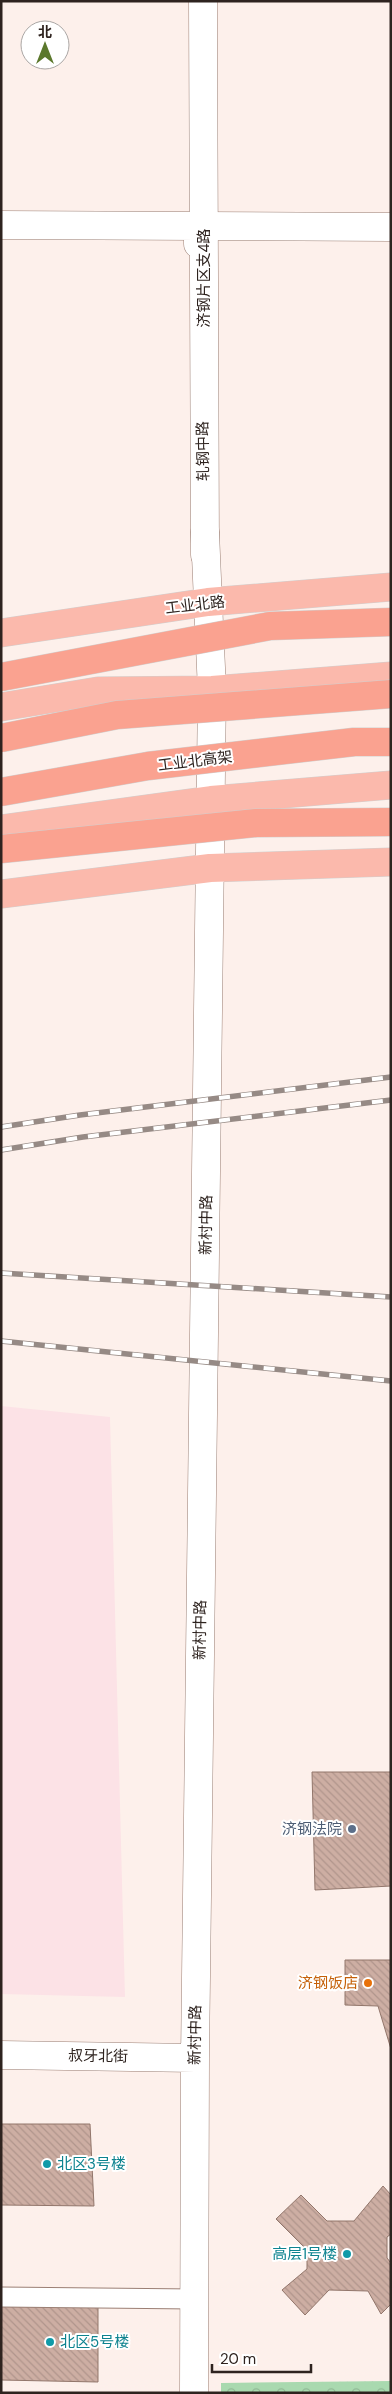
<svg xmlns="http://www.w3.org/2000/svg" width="392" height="2394" font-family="'DM Sans','Noto Sans SC',sans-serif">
<defs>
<pattern id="park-crowns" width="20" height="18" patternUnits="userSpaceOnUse" patternTransform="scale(1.25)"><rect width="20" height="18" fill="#a9d9af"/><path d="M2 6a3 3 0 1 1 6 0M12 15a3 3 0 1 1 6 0" fill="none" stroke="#92ba96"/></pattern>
<pattern id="building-back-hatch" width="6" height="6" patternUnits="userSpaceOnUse" patternTransform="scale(1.25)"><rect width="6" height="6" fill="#cdaea3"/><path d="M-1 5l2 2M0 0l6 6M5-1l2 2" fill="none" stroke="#b0958c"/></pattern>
</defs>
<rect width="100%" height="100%" fill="#fdf0eb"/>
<path fill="#fce2e6" d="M 1,1406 L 110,1417 L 125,1997 L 1,1994 Z"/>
<path fill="url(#park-crowns)" d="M 391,2381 L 391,2393 L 221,2393 L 221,2383 Z"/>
<path fill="url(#building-back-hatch)" stroke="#92766b" d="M 312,1772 L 391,1772 L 391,1886 L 315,1890 Z
M 345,1960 L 391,1960 L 391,2049 L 378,2006 L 345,2005 Z
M 1,2124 L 90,2124 L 94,2206 L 1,2205 Z
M 383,2186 L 391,2195 L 391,2234 L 387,2237 L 387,2258 L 391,2263 L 391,2304 L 381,2314 L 368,2291 L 329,2290 L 305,2315 L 282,2290 L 307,2269 L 307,2250 L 276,2219 L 301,2195 L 327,2221 L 354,2221 Z
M 1,2302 L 98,2304 L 98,2382 L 1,2380 Z"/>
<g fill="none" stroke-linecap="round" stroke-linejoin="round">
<defs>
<path id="service" d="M 1,2297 L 194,2299"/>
<path id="minor" d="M 1,225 L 198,226
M 198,244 L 198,226 L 391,227
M 205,532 L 208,602"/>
<path id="tertiary" d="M 203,1 L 205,555
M 1,2055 L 195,2058
M 194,2393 L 195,2058 L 212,690 L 208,602"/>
<path id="primary" d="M 1,633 L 208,602 L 391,587
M 1,707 L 98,691 L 212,690 L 391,676
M 1,829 L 211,800 L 391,785
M 1,894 L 210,868 L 391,862"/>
</defs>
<use href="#service" stroke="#9b7f74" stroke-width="21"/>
<use href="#minor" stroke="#9b7f74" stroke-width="29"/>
<use href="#tertiary" stroke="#9b7f74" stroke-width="29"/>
<use href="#primary" stroke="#d1cfce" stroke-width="29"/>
<use href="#service" stroke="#fff" stroke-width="19"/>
<use href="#minor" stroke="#fff" stroke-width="28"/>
<use href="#tertiary" stroke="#fff" stroke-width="28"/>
<use href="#primary" stroke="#fbb9ac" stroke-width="28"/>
<defs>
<path id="rail" d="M 1,1127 L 80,1115 L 391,1077
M 1,1150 L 83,1137 L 391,1100
M 1,1273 L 391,1297
M 1,1341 L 391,1381"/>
</defs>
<use href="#rail" stroke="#968a85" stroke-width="5.5"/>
<use href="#rail" stroke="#fff" stroke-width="4" stroke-dasharray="11" stroke-linecap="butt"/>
<defs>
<path id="trunk-bridge" d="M 1,677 L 270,626 L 391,622
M 1,738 L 117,715 L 391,694
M 1,792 L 148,766 L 354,742 L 391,742
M 1,849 L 256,823 L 391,822"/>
</defs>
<use href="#trunk-bridge" stroke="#d1cfce" stroke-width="29" stroke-linecap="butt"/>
<use href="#trunk-bridge" stroke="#faa290" stroke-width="28"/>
</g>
<circle fill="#5c6f8a" stroke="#fff" stroke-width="2" cx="352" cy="1829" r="5"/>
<circle fill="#e8710a" stroke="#fff" stroke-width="2" cx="368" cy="1983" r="5"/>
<g fill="#0f9aa8" stroke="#fff" stroke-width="2">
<circle cx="47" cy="2164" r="5"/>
<circle cx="347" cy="2254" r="5"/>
<circle cx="50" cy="2342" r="5"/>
</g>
<g text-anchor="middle" stroke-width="4" stroke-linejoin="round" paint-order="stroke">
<g font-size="15" fill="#2e231f" stroke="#fff">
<text transform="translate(204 278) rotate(-90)" y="5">济钢片区支4路</text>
<text transform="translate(203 451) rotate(-91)" y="5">轧钢中路</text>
<text transform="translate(195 605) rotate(-7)" y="5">工业北路</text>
<text transform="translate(195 761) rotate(-7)" y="5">工业北高架</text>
<text transform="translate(206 1225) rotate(-89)" y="5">新村中路</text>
<text transform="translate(200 1630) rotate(-89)" y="5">新村中路</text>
<text transform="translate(195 2035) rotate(-89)" y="5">新村中路</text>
<text transform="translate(98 2056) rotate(1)" y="5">叔牙北街</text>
</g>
<g font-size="15" fill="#4e5e75" stroke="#fff" text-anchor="end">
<text x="342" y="1834">济钢法院</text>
</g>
<g font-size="15" fill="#c56008" stroke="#fff" text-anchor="end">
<text x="358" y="1988">济钢饭店</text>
</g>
<g font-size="15" fill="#0d838f" stroke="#fff" text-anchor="start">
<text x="57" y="2169">北区3号楼</text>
<text x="337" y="2259" text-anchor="end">高层1号楼</text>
<text x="60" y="2347">北区5号楼</text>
</g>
</g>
<rect width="392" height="2394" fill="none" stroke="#2e231f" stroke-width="5"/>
<g transform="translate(45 45)"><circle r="24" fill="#ffffff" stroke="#aba7a5"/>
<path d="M0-4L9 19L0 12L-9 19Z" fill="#5b782c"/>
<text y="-8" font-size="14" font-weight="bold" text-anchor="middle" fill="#2e231f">北</text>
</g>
<path d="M212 2364v8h99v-8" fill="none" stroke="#2e231f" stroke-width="2.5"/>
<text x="220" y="2364" font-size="15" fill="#2e231f" stroke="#ffffff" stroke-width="4" paint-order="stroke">20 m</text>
</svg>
